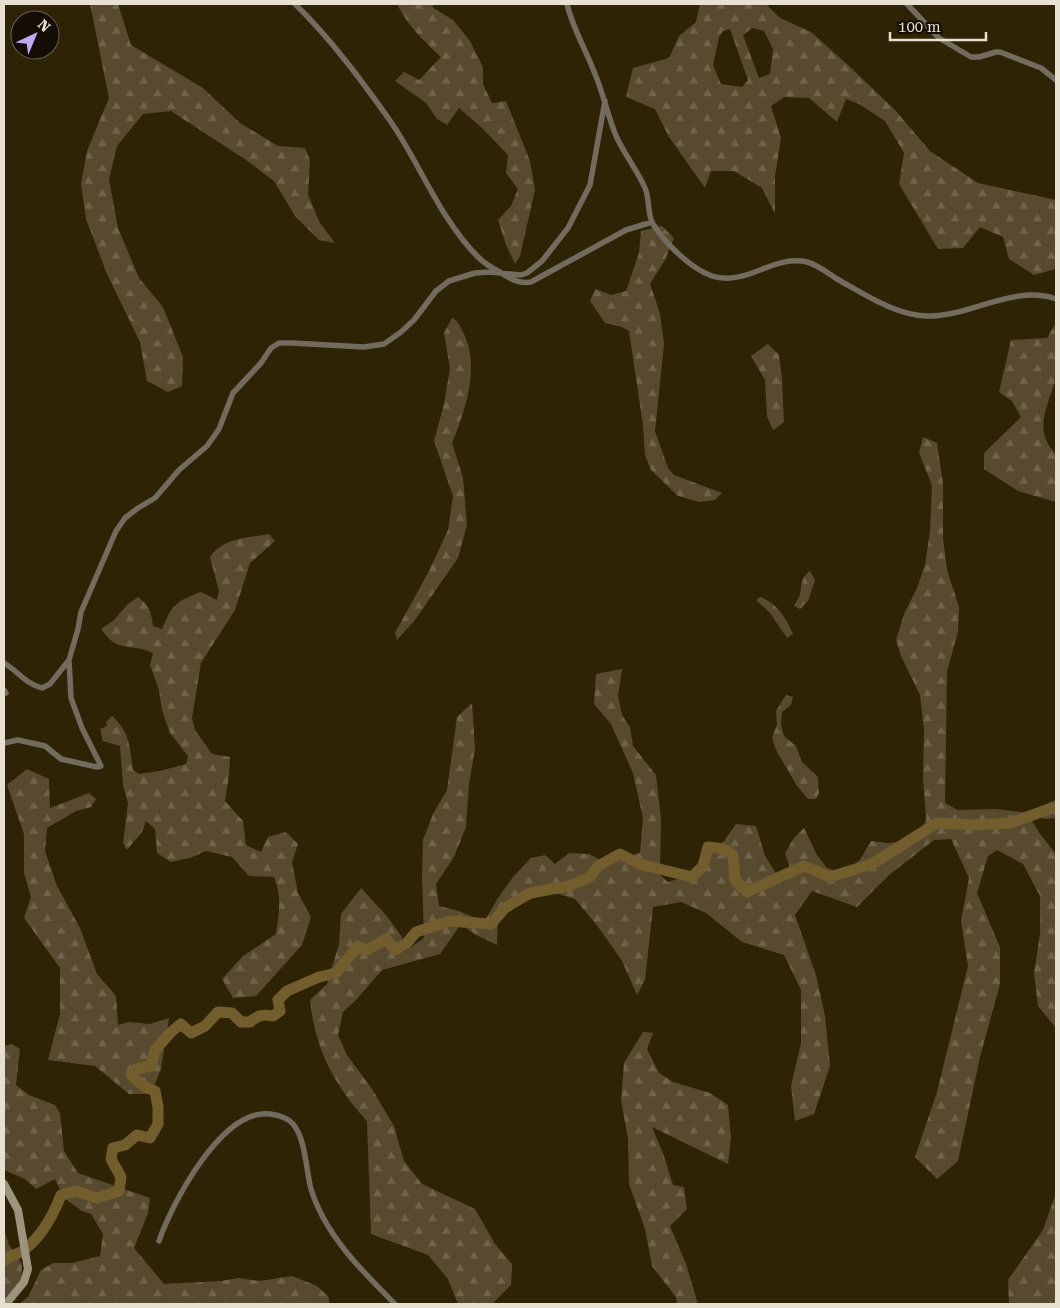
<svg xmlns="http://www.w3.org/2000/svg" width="1060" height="1308" font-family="'Roboto Serif',serif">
<defs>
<pattern id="forest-firs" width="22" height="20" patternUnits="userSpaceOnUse" patternTransform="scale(1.25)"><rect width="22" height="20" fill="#574a2e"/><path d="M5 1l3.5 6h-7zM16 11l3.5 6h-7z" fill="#6f644b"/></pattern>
</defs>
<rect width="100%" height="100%" fill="#2f2306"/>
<path fill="url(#forest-firs)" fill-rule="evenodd" d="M 90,4 L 118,4 L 131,45 L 203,88 L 240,123 L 278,146 L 305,148 L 310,160 L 308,195 L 320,223 L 335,243 L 319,240 L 295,216 L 274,181 L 246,160 L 171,111 L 143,114 L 117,146 L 109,179 L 118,228 L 139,278 L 163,307 L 183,357 L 182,386 L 168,392 L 147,381 L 140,342 L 107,274 L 86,219 L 81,184 L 87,151 L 109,98 Z
M 397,4 L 435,4 L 432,7 L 453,20 L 470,41 L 483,67 L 483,84 L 492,103 L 506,101 L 530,161 L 535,190 L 520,256 L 515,264 L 506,245 L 498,220 L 511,206 L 518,189 L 506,173 L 508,155 L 482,128 L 459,108 L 447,125 L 437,119 L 426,103 L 395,81 L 404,72 L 419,80 L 441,57 C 422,39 409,27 397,4 Z
M 700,4 L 766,4 L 780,18 L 811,32 L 848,65 L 895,110 L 930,151 L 978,183 L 1056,200 L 1056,269 L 1034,275 L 1009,259 L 1003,237 L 980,227 L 963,248 L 938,249 L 899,184 L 904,153 L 885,121 L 859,104 L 846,99 L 837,122 L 809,98 L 784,97 L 771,106 L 781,138 L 775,176 L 775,214 L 762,188 L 734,171 L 711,171 L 705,188 L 669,137 L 655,109 L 626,97 L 633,68 L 669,58 L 679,36 L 696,22 ZM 752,28 L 764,31 L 773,49 L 770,74 L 759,78 L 743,35 ZM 730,29 L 748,80 L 742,87 L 721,84 L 713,65 L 719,37 L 723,31 Z
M 662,226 L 674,238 L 665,260 L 650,284 L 660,313 L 664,344 L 655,431 L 668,468 L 674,475 L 722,493 L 715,500 L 700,502 L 678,496 L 651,470 L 645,455 L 643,425 L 629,331 L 622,327 L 605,323 L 590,301 L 595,289 L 611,295 L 626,291 L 639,253 L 641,231 Z
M 452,318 C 457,320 459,324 462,330 C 481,365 466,408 452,443 L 463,478 L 467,525 L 458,558 L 415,620 L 397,640 L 395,633 L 429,571 L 448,530 L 453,496 L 434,441 L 444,404 L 450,368 L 444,333 Z
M 1056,323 C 1056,335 1059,369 1056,378 C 1048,407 1032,430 1056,454 L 1056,502 L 1018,491 L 984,469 L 984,453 L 1021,417 L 1012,401 L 999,392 L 1011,340 L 1047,338 Z
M 768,344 L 779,355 L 782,379 L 784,422 L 773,430 L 767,416 L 765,380 L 751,356 Z
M 923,437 L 937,443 L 943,484 L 943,538 L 947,570 L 959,607 L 958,631 L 947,672 L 945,803 L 958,810 L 996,809 L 1027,813 L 1040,834 L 1056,854 L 1056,1028 L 1038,1006 L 1034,973 L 1040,934 L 1040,896 L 1023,864 L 997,850 L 988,856 L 977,893 L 1000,947 L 1000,984 L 980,1057 L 958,1161 L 937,1179 L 915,1157 L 937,1092 L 968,966 L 961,921 L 969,878 L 951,839 L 934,840 L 889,875 L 857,907 L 812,891 L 795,915 L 816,975 L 825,1016 L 830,1066 L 814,1114 L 795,1121 L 791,1086 L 801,1043 L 801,990 L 784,955 L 742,942 L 706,913 L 681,902 L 653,907 L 645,980 L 637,995 L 622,961 L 599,928 L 575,899 L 552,892 L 517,904 L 498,919 L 497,945 L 476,935 L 461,924 L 440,954 L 382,970 L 355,1001 L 343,1012 L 338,1035 L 347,1055 L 372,1089 L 394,1126 L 404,1161 L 422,1184 L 475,1209 L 495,1244 L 512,1264 L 511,1285 L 492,1304 L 458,1304 L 448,1279 L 428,1255 L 371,1234 L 367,1121 C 334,1085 315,1049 310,1000 L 327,984 L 339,944 L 341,914 L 361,888 L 386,915 L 402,937 L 404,952 L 424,938 L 422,878 L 423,840 L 433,814 L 447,790 L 457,717 L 472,703 L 475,749 L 469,784 L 466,827 L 454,857 L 436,884 L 439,906 L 459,911 L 484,922 L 498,898 L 513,877 L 531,858 L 545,855 L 555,864 L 569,853 L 589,854 L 608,864 L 620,858 L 640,853 L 643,818 L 633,773 L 611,724 L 594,704 L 596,674 L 622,669 L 618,696 L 622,715 L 630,727 L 633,746 L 656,775 L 661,819 L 660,875 L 668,882 L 687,876 L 696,870 L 703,856 L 724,841 L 736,824 L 756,826 L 765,856 L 782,883 L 791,871 L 785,853 L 794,838 L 804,828 L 817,855 L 827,868 L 844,873 L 860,860 L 871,841 L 888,843 L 907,841 L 920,833 L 926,820 L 923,778 L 924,730 L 920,695 L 901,656 L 896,640 L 904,614 L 917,588 L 925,565 L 930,531 L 932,485 L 919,453 Z
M 269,534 L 275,541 L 250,563 L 235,610 L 201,663 L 192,718 L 195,730 L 212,754 L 230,757 L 229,776 L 225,801 L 243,821 L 246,845 L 261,852 L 268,837 L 286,832 L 298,844 L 292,862 L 298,893 L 311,917 L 302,945 L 256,996 L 233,998 L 222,979 L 243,956 L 276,934 C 279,915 282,895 274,877 L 249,876 L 232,857 L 206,851 L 190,858 L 171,862 L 157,853 L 155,829 L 146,821 L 142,832 L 127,850 L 123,843 L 128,803 L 123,785 L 120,746 L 103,741 L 100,729 L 107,726 L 106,722 L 112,716 C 130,732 130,748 133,770 L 139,774 L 160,771 L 186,764 L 188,756 L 170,733 L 162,710 L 159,690 L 150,665 L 153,653 C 129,642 118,654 101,629 L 114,620 L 128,604 L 138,597 C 150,606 151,611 153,626 L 162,629 C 172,605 176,601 201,592 L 217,600 L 219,591 L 210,557 C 224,537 247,538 269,534 Z
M 810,571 L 815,580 L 808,601 L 800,609 L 794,606 C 796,602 799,598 800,594 C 802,584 801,577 810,571 Z
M 760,597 C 777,603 786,618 793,634 L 787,638 L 770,613 L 756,600 Z
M 786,695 L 793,697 L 791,705 L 782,712 L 781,724 L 784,736 L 796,746 L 802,762 L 818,777 L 819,793 L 816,799 L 808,799 L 797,786 L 776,750 L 772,738 L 777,725 L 776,711 Z
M 27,769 L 49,779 L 50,808 L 89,793 L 96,799 L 91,807 L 76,811 L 47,828 L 45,851 L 57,886 L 80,928 L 97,974 L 116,996 L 118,1025 L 129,1022 L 150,1024 L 169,1018 L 161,1069 L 151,1094 L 129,1094 L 95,1066 L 48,1060 L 60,1014 L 60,968 L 24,918 L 31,897 L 24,873 L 24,834 L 7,785 Z
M 1056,800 L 1056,818 L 1045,819 L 1037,816 C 1041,807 1047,803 1056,800 Z
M 643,1032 L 653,1033 L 647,1049 L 659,1073 L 673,1082 L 710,1093 L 728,1105 L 731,1138 L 728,1164 L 652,1127 L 664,1156 L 673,1185 L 684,1187 L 687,1209 L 670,1226 L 686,1264 L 698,1304 L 677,1304 L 676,1297 L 652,1266 L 645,1229 L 629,1184 L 628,1139 L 621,1100 L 624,1063 Z
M 12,1044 L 20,1049 L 16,1085 L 29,1095 L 55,1105 L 60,1113 L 64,1151 L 78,1173 L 150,1198 L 148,1213 L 134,1248 L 164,1284 L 221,1281 L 238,1278 L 260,1281 L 292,1276 L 317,1286 L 328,1296 L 330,1304 L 19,1304 L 28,1297 L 41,1270 L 53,1263 L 72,1263 L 100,1256 L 103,1234 L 91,1214 L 82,1211 L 64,1198 L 55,1179 L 36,1189 L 25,1179 L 4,1170 L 4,1046 Z
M 1056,1193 L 1056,1304 L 1009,1304 L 1008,1280 L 1043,1230 Z
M 4,1229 L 9,1245 L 22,1264 L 21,1284 L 15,1300 L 10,1304 L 4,1304 Z"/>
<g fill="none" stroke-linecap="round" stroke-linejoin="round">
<path stroke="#725d2d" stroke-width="11" d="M 4,1261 C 9,1255 18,1255 24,1250 C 42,1236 53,1216 61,1195 L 76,1191 L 97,1198 L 119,1191 L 121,1177 L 111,1159 L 113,1148 L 125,1145 L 137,1135 L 150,1138 L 158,1124 L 158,1107 L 155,1091 L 143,1086 L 131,1075 L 136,1069 L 151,1066 L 155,1050 L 171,1032 L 181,1024 L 191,1033 L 205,1026 L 218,1012 L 232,1013 L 241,1022 L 250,1022 C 258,1015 263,1014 273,1016 L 280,1011 L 278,1000 L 287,991 L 319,977 L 336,973 L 358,946 L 367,950 L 386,939 L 395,950 L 406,944 L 416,932 L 450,921 L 491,924 L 505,908 L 530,893 L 569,886 L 590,877 L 598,866 L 620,854 L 639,864 L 692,877 L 703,866 L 708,847 L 724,849 L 733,855 L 735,880 L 747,892 L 804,866 L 830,877 L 872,864 L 937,823 L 974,825 L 1010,823 L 1052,808 L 1056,809"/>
<path stroke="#726b5e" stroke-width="5.5" d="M 295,4 C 331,39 362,81 391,122 C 421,166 440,219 478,257 C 484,263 492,268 500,272 C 510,279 519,284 531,282 L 626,230 L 652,222
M 567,4 C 573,29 586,50 595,74 C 604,95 608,118 617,138 C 625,155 637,170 645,188 C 650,199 647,214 653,224 C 665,243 691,269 712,276 C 746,287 774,254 807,262 C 818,265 828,273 837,279 C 864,294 895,315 927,316 C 970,317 1013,284 1056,299
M 907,4 L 939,38 L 971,57 L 979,57 L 996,52 L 1000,52 L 1041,68 L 1056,80
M 4,663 C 19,672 23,682 42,688 L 50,684 L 69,660
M 4,690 L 6,693
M 4,743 L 18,740 L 45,746 L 61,759 L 97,767 L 101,766 L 82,728 L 71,698 L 69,660 L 78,629 L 81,612 L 116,531 L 125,518 L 138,508 L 155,498 L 179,470 L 207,446 L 219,429 L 233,393 L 261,363 L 271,348 L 279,343 L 292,343 L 364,347 L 384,344 L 401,332 L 414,320 L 436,291 L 449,281 L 475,273 L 490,272 L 521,275 L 527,273 L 542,261 L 568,228 L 590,185 L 605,101
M 159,1241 C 172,1203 222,1108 270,1114 C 278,1115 287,1117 293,1124 C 306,1139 306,1171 311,1189 C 325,1235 362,1271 395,1304"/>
<path stroke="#9d937f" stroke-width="8" d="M 4,1184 L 18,1210 L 28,1269 L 24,1282 L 6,1304"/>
</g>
<rect width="1060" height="1308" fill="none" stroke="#e8e0d0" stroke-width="10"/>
<g transform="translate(35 35) rotate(44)"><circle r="24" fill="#130d04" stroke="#686156"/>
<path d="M0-4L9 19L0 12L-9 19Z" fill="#bcaaf5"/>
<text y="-8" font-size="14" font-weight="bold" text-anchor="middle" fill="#e8e0d0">N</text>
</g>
<path d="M890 32v8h96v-8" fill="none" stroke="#e8e0d0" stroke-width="2.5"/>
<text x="898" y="32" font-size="15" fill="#e8e0d0" stroke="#130d04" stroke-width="4" paint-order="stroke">100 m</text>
</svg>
